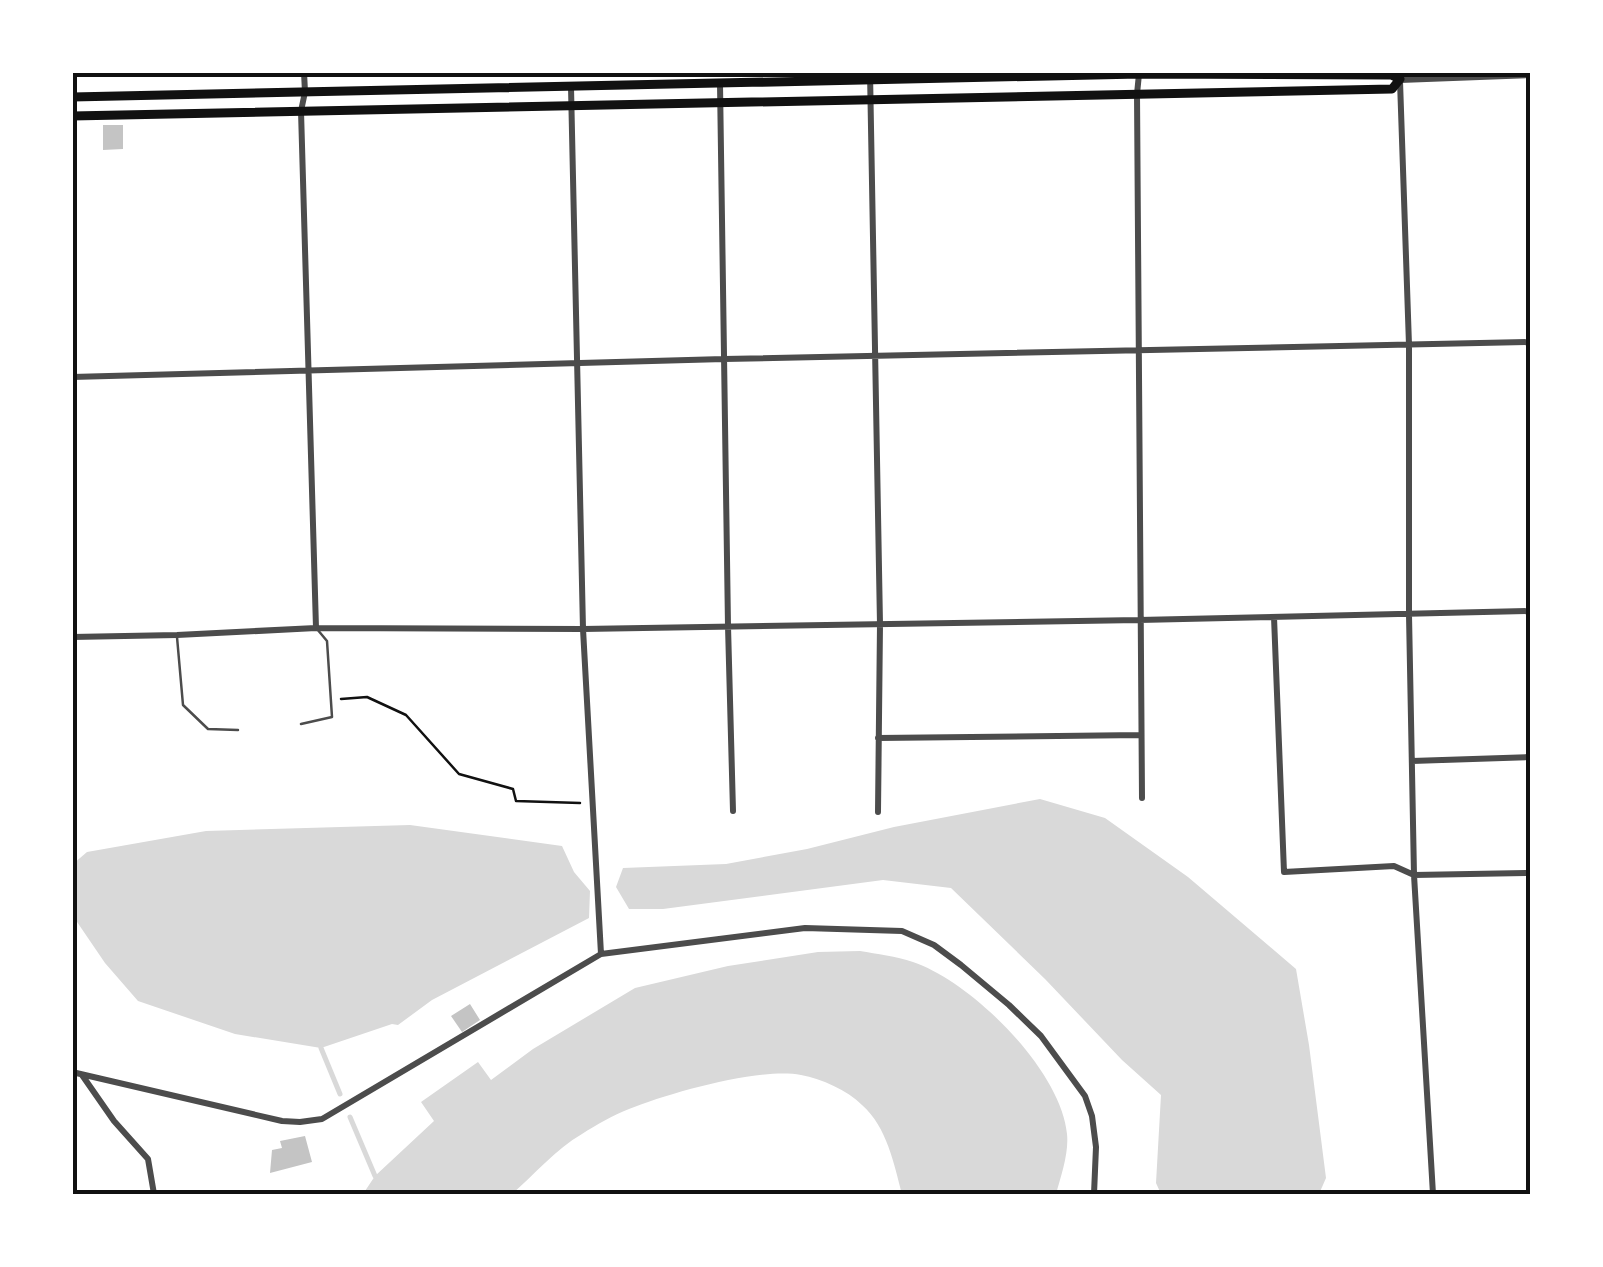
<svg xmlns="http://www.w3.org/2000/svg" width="1603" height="1267" font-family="'Sofia Sans Condensed',sans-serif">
<rect width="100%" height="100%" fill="#fff"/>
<path fill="#d9d9d9" d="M 1040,799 L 1105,818 L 1188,877 L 1296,969 L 1309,1045 L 1326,1178 L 1319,1194 L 1161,1194 L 1156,1183 L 1161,1095 L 1122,1060 L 1045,979 L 951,888 L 883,880 L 663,909 L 629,909 L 616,887 L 623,868 L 726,864 L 807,849 L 894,827 Z
M 410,825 L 562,846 L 574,872 L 590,891 L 589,918 L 432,1000 L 398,1025 L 392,1024 L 321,1048 L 235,1034 L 138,1001 L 105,963 L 73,916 L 73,864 L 87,852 L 206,831 Z
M 860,951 C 877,954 896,956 913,962 C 972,982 1061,1070 1067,1134 C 1069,1153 1061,1176 1056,1194 L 902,1194 C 894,1164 887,1127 862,1105 C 847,1090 822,1079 801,1075 C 760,1067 669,1093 629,1109 C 613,1115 596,1125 582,1134 C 556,1149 534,1175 512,1194 L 363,1194 L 375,1176 L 434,1121 L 421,1102 L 478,1062 L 491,1080 L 533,1049 L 635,988 L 728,966 L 818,952 Z"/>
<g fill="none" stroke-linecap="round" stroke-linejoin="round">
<path stroke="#d9d9d9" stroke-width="5" d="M 321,1048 L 340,1094
M 350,1117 L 375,1176"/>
</g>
<path fill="#c4c4c4" d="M 103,125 L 123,125 L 123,149 L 103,150 Z
M 470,1004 L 480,1020 L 462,1032 L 451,1016 Z
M 305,1136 L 312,1162 L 270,1173 L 272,1150 L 282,1148 L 280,1141 Z"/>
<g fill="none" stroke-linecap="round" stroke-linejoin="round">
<path stroke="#111" stroke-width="2.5" d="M 341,699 L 367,697 L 406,715 L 459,774 L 513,789 L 516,801 L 580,803"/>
<path stroke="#4c4c4c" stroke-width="2.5" d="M 177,637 L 183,705 L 208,729 L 238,730
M 301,724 L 332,717 L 327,641 L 317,629"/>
<path stroke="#4c4c4c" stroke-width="6" d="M 304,72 L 305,92 L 301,111 L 316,628
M 870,72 L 880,624 L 878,812
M 1139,74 L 1137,94 L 1142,798
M 1400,81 L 1409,345 L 1409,615 L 1414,875 L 1433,1194
M 720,84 L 728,626 L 733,811
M 571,87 L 583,629 L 601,954
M 72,377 L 724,359 L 1530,342
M 1274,617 L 1284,872 L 1394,866 L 1414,875 L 1530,873
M 72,637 L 177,635 L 316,628 L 583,629 L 1139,620 L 1530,611
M 878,738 L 1141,735
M 1412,761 L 1530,757
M 72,1072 L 282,1121 L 300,1122 L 322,1119 L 601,954 L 805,928 L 902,931 L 934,945 L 961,965 L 1009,1005 L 1041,1036 L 1085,1096 L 1092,1116 L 1096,1147 L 1094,1194
M 82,1075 L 114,1121 L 148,1159 L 154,1194"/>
<path stroke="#4c4c4c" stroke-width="8" d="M 1400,72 L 1400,79 L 1530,74"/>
<path stroke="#111" stroke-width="9" d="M 72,97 L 1139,74 L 1391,75 L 1400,79 L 1392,89 L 72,116"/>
</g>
<rect width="1603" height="1267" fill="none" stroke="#ffffff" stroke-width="150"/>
<rect x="75" y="75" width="1453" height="1117" fill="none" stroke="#111" stroke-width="4"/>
</svg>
